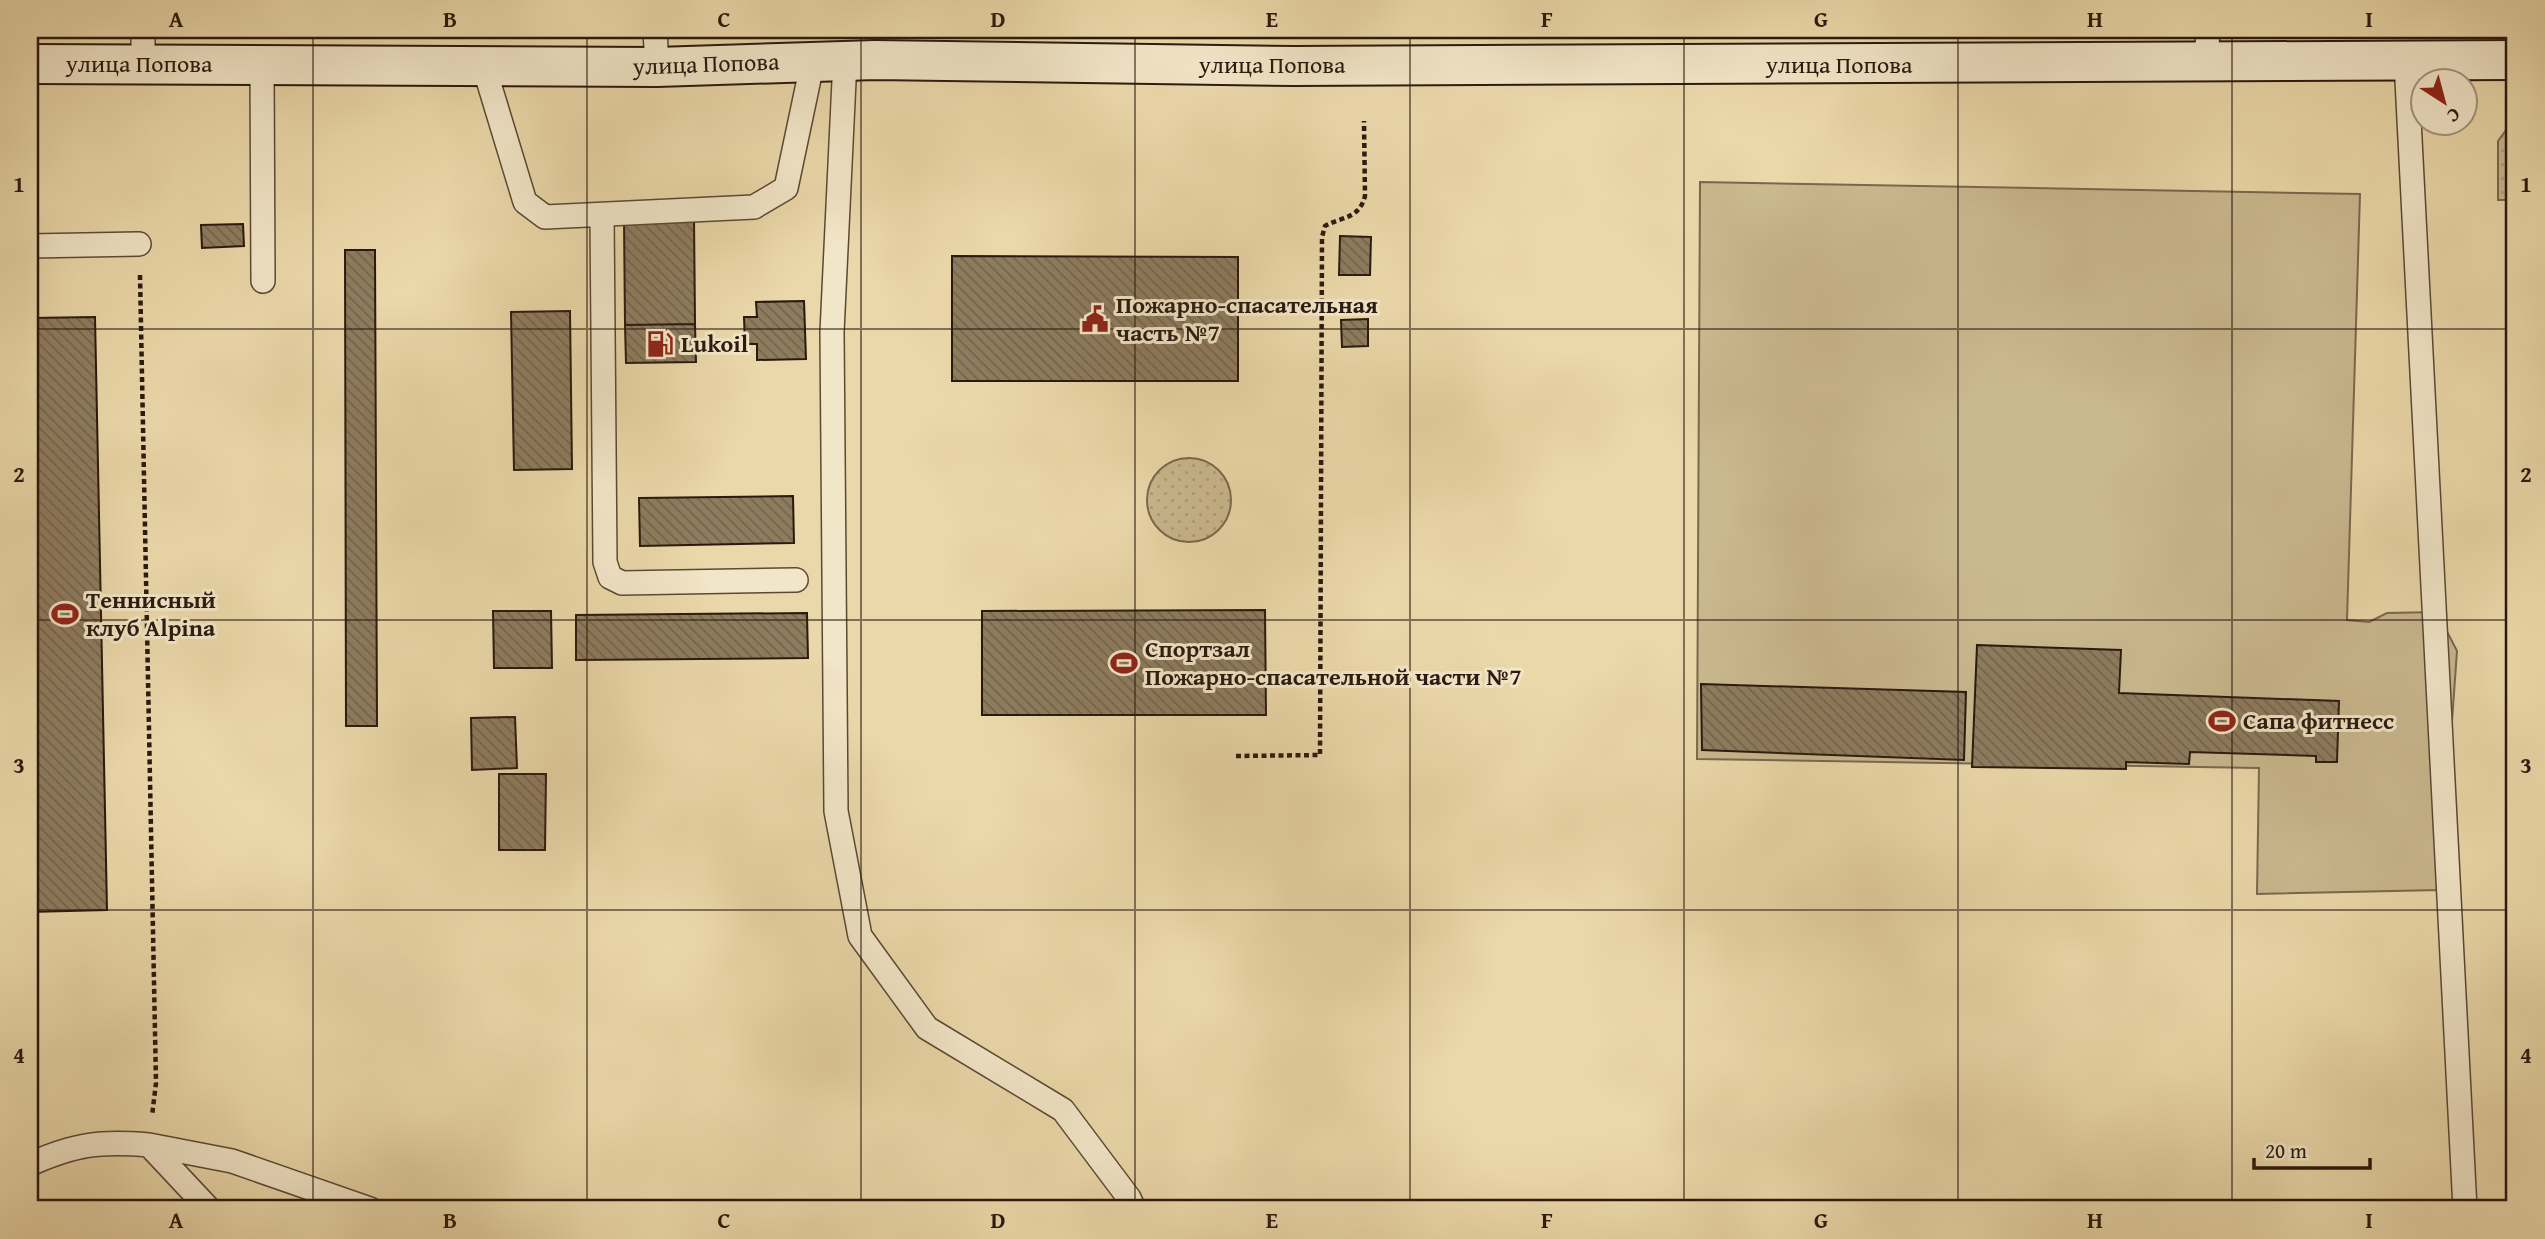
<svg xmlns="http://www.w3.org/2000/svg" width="2545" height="1239" font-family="'Gentium Book Plus',serif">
<defs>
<pattern id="grass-dots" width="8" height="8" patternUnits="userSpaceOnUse" patternTransform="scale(1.75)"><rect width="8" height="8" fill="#cab88f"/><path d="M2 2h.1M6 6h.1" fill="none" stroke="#ae9e7a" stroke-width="1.8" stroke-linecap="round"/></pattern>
<pattern id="building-back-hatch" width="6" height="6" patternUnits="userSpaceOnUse" patternTransform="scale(1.75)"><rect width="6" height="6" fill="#8e7c5f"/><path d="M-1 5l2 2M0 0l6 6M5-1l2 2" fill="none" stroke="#74654d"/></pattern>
</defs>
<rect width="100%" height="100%" fill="#ebd8aa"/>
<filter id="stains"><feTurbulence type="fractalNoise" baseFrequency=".00286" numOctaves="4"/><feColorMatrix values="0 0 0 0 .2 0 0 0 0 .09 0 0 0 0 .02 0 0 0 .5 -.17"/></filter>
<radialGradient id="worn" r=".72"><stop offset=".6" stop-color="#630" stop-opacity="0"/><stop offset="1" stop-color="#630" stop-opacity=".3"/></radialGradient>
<path fill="url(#grass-dots)" stroke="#7a684e" stroke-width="2" d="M 2515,118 L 2515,200 L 2498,200 L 2498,141 Z
M1147 500a42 42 0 1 1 84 0a42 42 0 1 1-84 0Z"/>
<path fill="#cab88f" stroke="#7a684e" stroke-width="2" d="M 1700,182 L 2360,194 L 2347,620 L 2369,622 L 2387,613 L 2437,612 L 2457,651 L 2440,890 L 2257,894 L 2259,768 L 1697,759 Z"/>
<path fill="url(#building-back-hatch)" stroke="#29190e" stroke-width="2" d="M 694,217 L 695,324 L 625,325 L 624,218 Z
M 243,224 L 244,246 L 202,248 L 201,225 Z
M 1340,236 L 1371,237 L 1370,275 L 1339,275 Z
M 345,250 L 375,250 L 377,726 L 346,726 Z
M 952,256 L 1238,257 L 1238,381 L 952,381 Z
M 2514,260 L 2515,825 L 2513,825 Z
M 804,301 L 806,359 L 757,360 L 757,344 L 745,344 L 744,317 L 757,317 L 756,302 Z
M 570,311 L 572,469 L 514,470 L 511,312 Z
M 95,317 L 107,910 L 30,912 L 30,318 Z
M 1368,319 L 1368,346 L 1342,347 L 1341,320 Z
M 695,324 L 696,362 L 626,363 L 625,325 Z
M 793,496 L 794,543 L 640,546 L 639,498 Z
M 1265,610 L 1266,715 L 982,715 L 982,611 Z
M 493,611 L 551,611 L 552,668 L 494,668 Z
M 807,613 L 808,658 L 576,660 L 576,615 Z
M 1977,645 L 2121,650 L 2119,693 L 2339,701 L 2337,762 L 2316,762 L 2316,756 L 2190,752 L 2189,764 L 2126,762 L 2126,769 L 1972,767 Z
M 1701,684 L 1966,692 L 1964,760 L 1702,750 Z
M 515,717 L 517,768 L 472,770 L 471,718 Z
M 499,774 L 546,774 L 545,850 L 499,850 Z"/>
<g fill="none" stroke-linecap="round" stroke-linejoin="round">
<defs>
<path id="lane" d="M 143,30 L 143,64
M 655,30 L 657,67
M 845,60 L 832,332 L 836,811 L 860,936 L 927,1028 L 1063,1110 L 1129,1198 L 1134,1209
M 2406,61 L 2465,1209
M 2206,63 L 2208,30
M 262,65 L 263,281
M 484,67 L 525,202 L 545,217 L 754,207 L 786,188 L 813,60
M 602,215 L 605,562 L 610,577 L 622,583 L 796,580
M 30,246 L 139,244
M 149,1145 L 232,1161 L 370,1209
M 30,1164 C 76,1144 99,1141 149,1145 L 209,1209"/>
<path id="secondary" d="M 30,64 L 657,67 L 875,60 L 1294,66 L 2515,60"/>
</defs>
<use href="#lane" stroke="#5a4935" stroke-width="26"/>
<use href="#secondary" stroke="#29190e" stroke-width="42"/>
<path stroke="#29190e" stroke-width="4.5" stroke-dasharray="5 3.5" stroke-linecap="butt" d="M 140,275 L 156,1083 L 152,1116
M 1236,756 L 1320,755 L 1322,237 L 1325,226 C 1343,216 1359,219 1365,196 L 1364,121"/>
<use href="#lane" stroke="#f2e6c8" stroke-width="23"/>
<use href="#secondary" stroke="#f2e6c8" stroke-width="38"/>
</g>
<path fill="none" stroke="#29190e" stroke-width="2" stroke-opacity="0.55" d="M 313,30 L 313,1209M 587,30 L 587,1209M 861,30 L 861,1209M 1135,30 L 1135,1209M 1410,30 L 1410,1209M 1684,30 L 1684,1209M 1958,30 L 1958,1209M 2232,30 L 2232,1209M 30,329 L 2515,329M 30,620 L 2515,620M 30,910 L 2515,910"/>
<defs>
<symbol id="civic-bare" viewBox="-9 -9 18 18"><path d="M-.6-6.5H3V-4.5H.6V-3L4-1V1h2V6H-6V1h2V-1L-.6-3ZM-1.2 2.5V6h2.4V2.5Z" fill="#8f2418" stroke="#f2e6c8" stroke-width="2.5" paint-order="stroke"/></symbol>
<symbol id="fuel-bare" viewBox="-9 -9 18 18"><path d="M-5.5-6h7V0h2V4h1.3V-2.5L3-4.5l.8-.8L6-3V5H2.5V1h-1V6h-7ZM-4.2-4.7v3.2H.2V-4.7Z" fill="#8f2418" stroke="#f2e6c8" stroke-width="2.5" paint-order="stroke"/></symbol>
<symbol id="stadium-bare" viewBox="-9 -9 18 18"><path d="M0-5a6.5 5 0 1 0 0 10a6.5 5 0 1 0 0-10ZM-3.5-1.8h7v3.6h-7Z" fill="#8f2418" stroke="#f2e6c8" stroke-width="2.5" paint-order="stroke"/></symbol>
</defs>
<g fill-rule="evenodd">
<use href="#civic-bare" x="1076" y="300" width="38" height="38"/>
<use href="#fuel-bare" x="641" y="325" width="38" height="38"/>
<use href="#stadium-bare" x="46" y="595" width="38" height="38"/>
<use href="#stadium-bare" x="1105" y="644" width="38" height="38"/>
<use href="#stadium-bare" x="2203" y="702" width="38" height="38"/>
</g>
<g text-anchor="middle" stroke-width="6" stroke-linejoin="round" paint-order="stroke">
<g font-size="24" fill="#29190e" stroke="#f2e6c8">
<text x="139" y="72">улица Попова</text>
<text transform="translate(706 64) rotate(-2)" y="8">улица Попова</text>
<text x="1272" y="73">улица Попова</text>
<text x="1839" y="73">улица Попова</text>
</g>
<g font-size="24" font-weight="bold" fill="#29190e" stroke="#f2e6c8" text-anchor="start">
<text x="1116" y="313">Пожарно-спасательная<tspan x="1116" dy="28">часть №7</tspan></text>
<text x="681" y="352">Lukoil</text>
<text x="86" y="608">Теннисный<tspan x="86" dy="28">клуб Alpina</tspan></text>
<text x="1145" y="657">Спортзал<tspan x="1145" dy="28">Пожарно-спасательной части №7</tspan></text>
<text x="2243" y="729">Сапа фитнесс</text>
</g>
</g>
<rect width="2545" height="1239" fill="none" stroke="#ebd8aa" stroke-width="77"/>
<g transform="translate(2444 102) rotate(144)"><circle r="33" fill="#f2e6c8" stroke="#a2947e" stroke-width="2"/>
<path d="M0-5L12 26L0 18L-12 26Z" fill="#8f2418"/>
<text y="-10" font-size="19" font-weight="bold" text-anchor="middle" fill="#29190e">С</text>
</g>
<path d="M2254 1158v10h116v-10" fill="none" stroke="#29190e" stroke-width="3.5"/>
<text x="2265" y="1158" font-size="21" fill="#29190e" stroke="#f2e6c8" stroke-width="5" paint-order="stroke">20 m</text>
<rect x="38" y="38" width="2468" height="1162" fill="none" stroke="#29190e" stroke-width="2.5"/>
<g font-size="23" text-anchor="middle" font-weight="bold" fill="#29190e">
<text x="176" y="27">A</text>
<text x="450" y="27">B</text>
<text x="724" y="27">C</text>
<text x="998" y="27">D</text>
<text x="1272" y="27">E</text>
<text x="1547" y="27">F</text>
<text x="1821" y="27">G</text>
<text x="2095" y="27">H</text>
<text x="2369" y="27">I</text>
<text x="19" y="192">1</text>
<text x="2526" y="192">1</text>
<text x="19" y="482">2</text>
<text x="2526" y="482">2</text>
<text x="19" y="773">3</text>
<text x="2526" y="773">3</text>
<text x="19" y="1063">4</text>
<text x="2526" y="1063">4</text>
<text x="176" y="1228">A</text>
<text x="450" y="1228">B</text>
<text x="724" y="1228">C</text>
<text x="998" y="1228">D</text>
<text x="1272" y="1228">E</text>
<text x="1547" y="1228">F</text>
<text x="1821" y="1228">G</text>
<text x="2095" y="1228">H</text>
<text x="2369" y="1228">I</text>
</g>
<rect width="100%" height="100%" filter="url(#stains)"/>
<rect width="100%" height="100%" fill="url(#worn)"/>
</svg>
